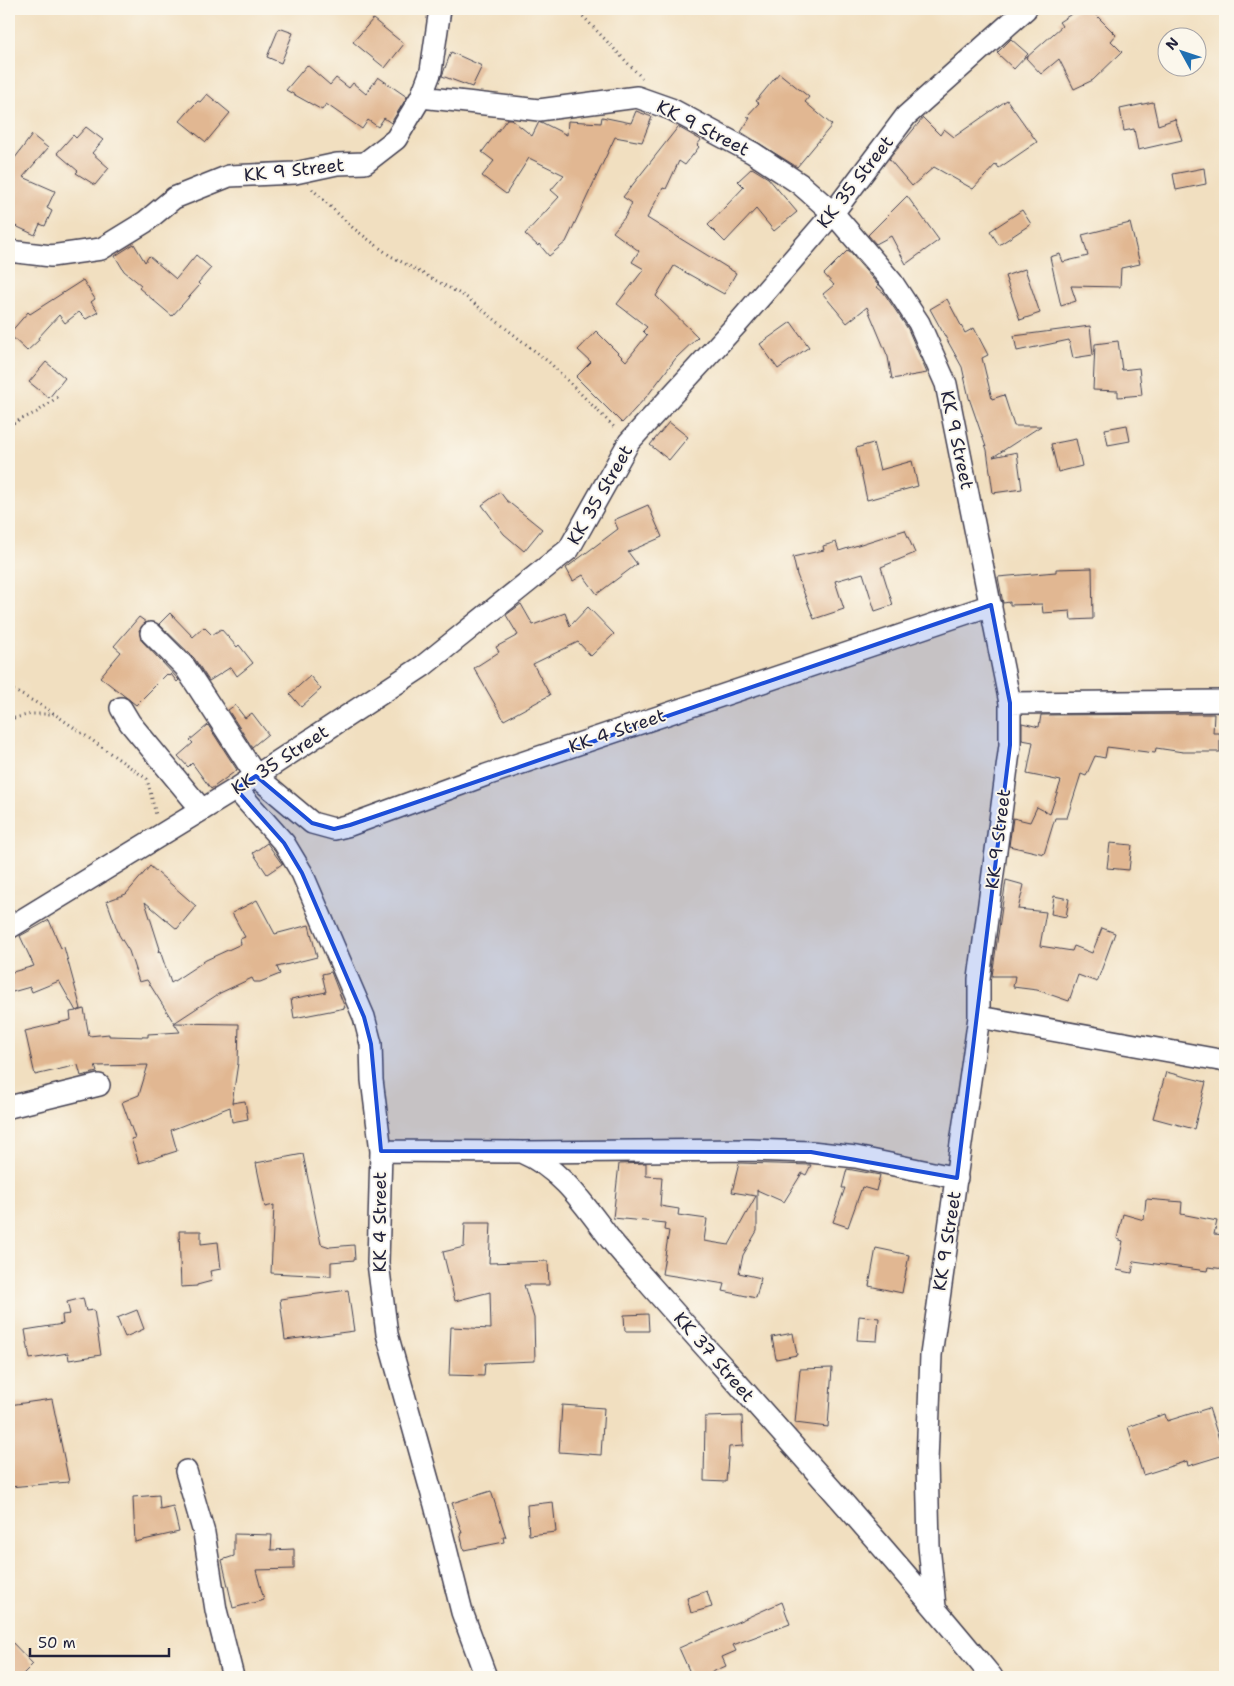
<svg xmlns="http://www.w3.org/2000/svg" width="1234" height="1686" font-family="'Shantell Sans',sans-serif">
<rect width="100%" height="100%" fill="#fbf7ec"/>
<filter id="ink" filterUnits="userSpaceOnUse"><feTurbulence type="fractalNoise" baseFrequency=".02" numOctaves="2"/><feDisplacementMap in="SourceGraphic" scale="10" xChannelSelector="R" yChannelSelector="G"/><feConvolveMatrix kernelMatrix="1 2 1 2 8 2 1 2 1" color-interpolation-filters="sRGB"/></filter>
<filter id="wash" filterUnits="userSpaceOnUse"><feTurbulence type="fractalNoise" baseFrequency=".0096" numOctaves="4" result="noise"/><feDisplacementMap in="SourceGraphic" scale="20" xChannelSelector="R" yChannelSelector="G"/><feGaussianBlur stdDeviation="1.12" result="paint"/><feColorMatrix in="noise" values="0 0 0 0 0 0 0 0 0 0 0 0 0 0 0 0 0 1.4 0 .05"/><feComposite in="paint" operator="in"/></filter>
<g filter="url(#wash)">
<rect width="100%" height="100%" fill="#f1dfc0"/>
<g id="blocks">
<path fill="#e1b792" d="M 1079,9 L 1090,9 L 1116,35 L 1111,41 L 1122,52 L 1093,80 L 1074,89 L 1059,59 L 1041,74 L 1026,58 L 1062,26 L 1059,22 Z
M 373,19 L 404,44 L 385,68 L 353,42 Z
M 279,28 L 293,33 L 281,63 L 267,57 Z
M 1011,39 L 1028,54 L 1014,69 L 997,53 Z
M 451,52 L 482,66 L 472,87 L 442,76 Z
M 307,65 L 330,85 L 336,78 L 349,88 L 353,83 L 366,94 L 378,77 L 407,97 L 391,123 L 384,118 L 378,127 L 368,120 L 362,129 L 326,104 L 322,110 L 286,90 Z
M 779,73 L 809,97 L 805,102 L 832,125 L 797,167 L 741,132 L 750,118 L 747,116 L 759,103 L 756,101 Z
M 207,94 L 230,113 L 206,142 L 180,121 L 194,105 L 198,101 L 200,102 Z
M 1007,100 L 1037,142 L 999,168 L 996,164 L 973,189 L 934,167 L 912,186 L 889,159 L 923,118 L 940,135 L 944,129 L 954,137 Z
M 1153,102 L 1158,125 L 1175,119 L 1182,140 L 1138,150 L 1134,129 L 1124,131 L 1120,109 Z
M 636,111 L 652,117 L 642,142 L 615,137 L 566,242 L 549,256 L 539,244 L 538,246 L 525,234 L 559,197 L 551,190 L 564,175 L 529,158 L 506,194 L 482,176 L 494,161 L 482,152 L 507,119 L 511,119 L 532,136 L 539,122 L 541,122 L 567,135 L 568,121 L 601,123 L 602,117 L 631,123 Z
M 86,127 L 103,140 L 92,153 L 109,168 L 95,185 L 76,173 L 78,171 L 57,153 L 73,135 L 76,138 Z
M 678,127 L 701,140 L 697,145 L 699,147 L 685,165 L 679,161 L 666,189 L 663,188 L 647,218 L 736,273 L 724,294 L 674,266 L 656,296 L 698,337 L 676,358 L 648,395 L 622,423 L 576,377 L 591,362 L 578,350 L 596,331 L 626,361 L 647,335 L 643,331 L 647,327 L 617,304 L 644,269 L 632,262 L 639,251 L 613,232 L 625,217 L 632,203 L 623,197 Z
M 32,135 L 48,148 L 23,177 L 55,191 L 47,208 L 52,211 L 45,226 L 40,224 L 35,235 L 9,223 L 9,166 Z
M 752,168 L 768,178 L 797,212 L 774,231 L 756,209 L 725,242 L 708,225 L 744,187 L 738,181 Z
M 1204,168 L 1206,184 L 1176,190 L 1173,174 Z
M 907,196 L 939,240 L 906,264 L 891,236 L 876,244 L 868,235 Z
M 1022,210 L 1031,224 L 999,245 L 990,231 Z
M 1130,223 L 1140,264 L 1121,268 L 1120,287 L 1071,286 L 1076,301 L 1061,306 L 1050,257 L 1060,254 L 1063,262 L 1088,256 L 1082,235 Z
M 134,244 L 145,262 L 149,256 L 176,279 L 196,255 L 211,268 L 198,283 L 200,285 L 172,316 L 139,288 L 141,285 L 124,271 L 115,256 Z
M 848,250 L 878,285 L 877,287 L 884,293 L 908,329 L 927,373 L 892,379 L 888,357 L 867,307 L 847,323 L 823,294 L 834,285 L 824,274 Z
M 1025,269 L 1040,313 L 1020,320 L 1005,276 Z
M 83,280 L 95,299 L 91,302 L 98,312 L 86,319 L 79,312 L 65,323 L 59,315 L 38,338 L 39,340 L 27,351 L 9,334 L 28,312 L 30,314 Z
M 947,299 L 965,333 L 974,328 L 988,355 L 982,358 L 992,399 L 1004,395 L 1014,426 L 1041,426 L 993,457 L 1017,452 L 1022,489 L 993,493 L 987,450 L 969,398 L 962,367 L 930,309 Z
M 791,322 L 809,347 L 778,369 L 760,344 Z
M 1090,326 L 1093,355 L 1073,358 L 1069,340 L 1017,351 L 1014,336 Z
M 1118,341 L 1122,370 L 1139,368 L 1142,395 L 1118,397 L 1118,391 L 1093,390 L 1095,344 Z
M 46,362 L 65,378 L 49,398 L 29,382 Z
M 669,422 L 688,437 L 669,460 L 650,445 Z
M 1127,425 L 1130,441 L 1108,445 L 1105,429 Z
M 1076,439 L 1082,466 L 1058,472 L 1051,444 Z
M 873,443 L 880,470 L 912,461 L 918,486 L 867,500 L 856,448 Z
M 500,492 L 506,500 L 542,529 L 524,551 L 504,534 L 482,505 Z
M 648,505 L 662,537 L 628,552 L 637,564 L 597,594 L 583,575 L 573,581 L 566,568 L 618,529 L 614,520 Z
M 905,530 L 915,553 L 881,567 L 893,605 L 875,611 L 863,573 L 835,581 L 844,609 L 814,619 L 797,575 L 793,557 L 824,550 L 823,546 L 836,542 L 839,551 Z
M 1092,568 L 1093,619 L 1071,620 L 1070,611 L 1043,613 L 1042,604 L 1010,605 L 1010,602 L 1003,603 L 998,577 L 1056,572 L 1056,569 Z
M 521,604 L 533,625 L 565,613 L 570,626 L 588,607 L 614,634 L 591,656 L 578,642 L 533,664 L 550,695 L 504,720 L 474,668 L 499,652 L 496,647 L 518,635 L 506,615 Z
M 170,613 L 193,637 L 204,627 L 212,635 L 221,629 L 237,647 L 239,645 L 253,663 L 237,676 L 231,667 L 209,681 L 194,658 L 159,624 Z
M 139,617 L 146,622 L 139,630 L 142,641 L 179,680 L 177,682 L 171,674 L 169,676 L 167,674 L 136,705 L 100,677 L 121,652 L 114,646 Z
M 310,676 L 321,689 L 301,707 L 290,694 Z
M 235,705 L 245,718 L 252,713 L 268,734 L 252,747 L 228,710 Z
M 1214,714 L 1213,733 L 1220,733 L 1220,752 L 1183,752 L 1156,748 L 1155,753 L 1107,747 L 1105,758 L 1095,756 L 1086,776 L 1081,774 L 1067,818 L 1055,818 L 1044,854 L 1009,846 L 1013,818 L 1030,822 L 1037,807 L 1050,814 L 1061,781 L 1027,774 L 1033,742 L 1022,740 L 1022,723 L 1039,727 L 1041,715 Z
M 208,725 L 237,770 L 211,789 L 192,763 L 188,767 L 178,756 L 193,743 L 190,740 Z
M 267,843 L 282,864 L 267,874 L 253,853 Z
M 1110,843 L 1132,845 L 1129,870 L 1107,868 Z
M 150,866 L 196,906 L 177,929 L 145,902 L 160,949 L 157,952 L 160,951 L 171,983 L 206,960 L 241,944 L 240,939 L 245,937 L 232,913 L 257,900 L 275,934 L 309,925 L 317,957 L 277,967 L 280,974 L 260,982 L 254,982 L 252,978 L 220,993 L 174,1023 L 147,980 L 139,982 L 129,951 L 119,935 L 107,901 L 126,894 Z
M 1006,880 L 1024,885 L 1018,909 L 1046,912 L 1040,946 L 1072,951 L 1074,946 L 1092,953 L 1102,928 L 1115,933 L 1097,982 L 1078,975 L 1069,1001 L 1037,990 L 1013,987 L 1015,976 L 992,976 Z
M 1054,896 L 1069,899 L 1066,917 L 1051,914 Z
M 49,920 L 61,948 L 64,947 L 81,1009 L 77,1011 L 84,1009 L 89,1036 L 109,1034 L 109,1036 L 148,1037 L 148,1034 L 180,1032 L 174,1023 L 239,1024 L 238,1063 L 232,1103 L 245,1101 L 248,1119 L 232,1122 L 230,1107 L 171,1130 L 177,1151 L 139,1163 L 131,1139 L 135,1138 L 122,1102 L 139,1095 L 148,1065 L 95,1066 L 97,1072 L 81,1076 L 78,1065 L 35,1075 L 25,1031 L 71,1020 L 70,1012 L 76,1011 L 59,981 L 32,992 L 30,987 L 9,993 L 9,973 L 34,966 L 20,936 Z
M 331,972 L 345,1008 L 294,1018 L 291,999 L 326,992 L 322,974 Z
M 1166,1072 L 1206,1082 L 1194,1129 L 1153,1118 Z
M 303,1154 L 321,1244 L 330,1247 L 354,1245 L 355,1260 L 331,1262 L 331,1276 L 271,1273 L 274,1205 L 265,1207 L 256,1163 Z
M 646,1163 L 646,1176 L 662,1177 L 660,1206 L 679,1209 L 678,1215 L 707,1219 L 704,1241 L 729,1245 L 756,1196 L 732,1192 L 739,1163 L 811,1165 L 806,1175 L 802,1173 L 784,1202 L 757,1190 L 757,1231 L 743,1255 L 739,1273 L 761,1278 L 756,1298 L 723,1291 L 725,1284 L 662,1274 L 669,1231 L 664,1230 L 665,1223 L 613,1218 L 619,1164 Z
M 847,1169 L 880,1175 L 876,1191 L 862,1187 L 848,1227 L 833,1222 L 845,1188 L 842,1188 Z
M 1146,1199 L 1182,1202 L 1181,1214 L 1217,1221 L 1214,1234 L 1225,1235 L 1225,1269 L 1208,1267 L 1207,1271 L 1134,1261 L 1132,1273 L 1117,1270 L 1123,1241 L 1117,1239 L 1123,1214 L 1144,1220 Z
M 465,1223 L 491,1223 L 489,1263 L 548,1261 L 549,1285 L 524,1285 L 534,1318 L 535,1361 L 485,1363 L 484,1376 L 449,1375 L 451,1327 L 491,1329 L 490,1292 L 455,1301 L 443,1252 L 464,1247 Z
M 179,1231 L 201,1231 L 201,1244 L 218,1242 L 221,1269 L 210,1271 L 212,1281 L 197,1285 L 197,1286 L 181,1287 Z
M 876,1248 L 909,1255 L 902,1293 L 869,1286 Z
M 348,1290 L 354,1331 L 285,1340 L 280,1299 Z
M 83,1298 L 86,1311 L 94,1310 L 101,1355 L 69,1360 L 68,1353 L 30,1359 L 25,1330 L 63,1324 L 62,1315 L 70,1314 L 67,1302 Z
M 137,1310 L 144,1329 L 125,1337 L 117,1318 Z
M 648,1314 L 649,1331 L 625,1331 L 624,1315 Z
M 859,1316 L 879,1318 L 877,1341 L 857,1340 Z
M 793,1333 L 797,1355 L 776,1359 L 772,1337 Z
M 832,1368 L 828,1427 L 795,1423 L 800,1369 Z
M 52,1399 L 69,1482 L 9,1487 L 9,1405 Z
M 562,1405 L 604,1408 L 601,1455 L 559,1452 Z
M 1209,1408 L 1224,1455 L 1188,1466 L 1187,1461 L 1143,1475 L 1128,1427 L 1165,1414 L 1167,1421 Z
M 742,1416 L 743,1446 L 729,1447 L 726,1482 L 704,1481 L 705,1417 Z
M 491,1491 L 506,1537 L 503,1537 L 504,1542 L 464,1550 L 460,1533 L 462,1533 L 452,1503 Z
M 159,1495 L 160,1509 L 173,1506 L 179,1532 L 135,1542 L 133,1497 Z
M 553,1502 L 556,1532 L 529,1535 L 527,1505 Z
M 234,1534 L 272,1535 L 271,1550 L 294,1549 L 294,1569 L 256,1570 L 264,1600 L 233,1608 L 222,1560 L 234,1556 Z
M 707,1591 L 712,1607 L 691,1613 L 687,1598 Z
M 782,1602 L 790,1624 L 733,1645 L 736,1651 L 722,1657 L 726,1666 L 701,1677 L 692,1677 L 679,1648 Z
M 9,1639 L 33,1664 L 20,1677 L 9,1677 Z"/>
</g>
</g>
<g filter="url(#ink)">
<use href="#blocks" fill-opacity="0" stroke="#413e4f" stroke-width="1"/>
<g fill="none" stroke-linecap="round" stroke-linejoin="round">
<defs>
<path id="street" d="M 421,97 L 431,71 L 440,9
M 9,251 L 51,256 L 101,249 L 145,222 L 174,198 L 229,176 L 295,173 L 337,164 L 365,163 L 396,139 L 421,97 L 539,110 L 637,97 L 671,109 L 753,153 L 800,184 L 833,213 L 892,282 L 919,323 L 946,384 L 1010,703 L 1010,745 L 979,979 L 979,1017 L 931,1355 L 927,1462 L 929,1546 L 935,1607
M 151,633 L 185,667 L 256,776 L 312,823 L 334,829 L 350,825 L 486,775 L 991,605
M 1010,703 L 1225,701
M 121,708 L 130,723 L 202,810
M 236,789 L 284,843 L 302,873 L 364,1017 L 371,1044 L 372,1080 L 381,1151 L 378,1263 L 387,1334 L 435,1505 L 462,1612 L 486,1677
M 9,928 L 236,789 L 423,666 L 569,549 L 629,442 L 739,322 L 833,213 L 906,116 L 1026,9
M 979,1017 L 1225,1061
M 9,1107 L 99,1085
M 381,1151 L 521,1152 C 562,1169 585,1206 611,1240 C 624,1256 638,1271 651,1286 C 766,1416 883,1544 992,1677
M 524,1152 L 750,1150 L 811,1152 L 856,1157 L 957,1178
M 186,1471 L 204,1533 L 216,1610 L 233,1677"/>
</defs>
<use href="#street" stroke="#413e4f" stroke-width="24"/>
<path stroke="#413e4f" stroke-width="3" stroke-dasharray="1 4" stroke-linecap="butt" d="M 576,9 L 642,78
M 312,189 L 353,228 L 389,255 L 466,297 L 550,363 L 616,429
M 9,425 L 37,412 L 59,396
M 9,688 L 46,708 L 147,779 L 156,815
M 9,719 L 32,714 L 54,714"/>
<use href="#street" stroke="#fff" stroke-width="21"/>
</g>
</g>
<path fill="#1d4ed8" fill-opacity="0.2" stroke="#1d4ed8" stroke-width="4" stroke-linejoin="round" d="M 991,605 L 1010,703 L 1010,745 L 957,1178 L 811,1152 L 381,1151 L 371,1044 L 364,1017 L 302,873 L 284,843 L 236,789 L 256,776 L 312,823 L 334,829 L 350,825 Z"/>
<g text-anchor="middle" stroke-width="4" stroke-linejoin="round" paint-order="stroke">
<g font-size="18" fill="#22223b" stroke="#fbf7ec">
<text transform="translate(703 128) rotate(27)" y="6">KK 9 Street</text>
<text transform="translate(294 170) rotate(-6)" y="6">KK 9 Street</text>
<text transform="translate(855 182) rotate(-52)" y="6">KK 35 Street</text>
<text transform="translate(957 440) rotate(78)" y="6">KK 9 Street</text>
<text transform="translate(600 495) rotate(-60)" y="6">KK 35 Street</text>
<text transform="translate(617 731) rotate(-19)" y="6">KK 4 Street</text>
<text transform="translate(280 760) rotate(-33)" y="6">KK 35 Street</text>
<text transform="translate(998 839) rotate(-83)" y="6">KK 9 Street</text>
<text transform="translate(380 1222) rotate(-90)" y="6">KK 4 Street</text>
<text transform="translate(947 1241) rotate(-81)" y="6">KK 9 Street</text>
<text transform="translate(714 1357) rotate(49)" y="6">KK 37 Street</text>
</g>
</g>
<rect width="1234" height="1686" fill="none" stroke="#fbf7ec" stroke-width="30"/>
<g transform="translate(1182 52) rotate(310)"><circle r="24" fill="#fbf7ec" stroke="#a4a2a5"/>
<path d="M0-4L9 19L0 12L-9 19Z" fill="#1f6fb2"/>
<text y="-8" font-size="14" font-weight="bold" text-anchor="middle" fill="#22223b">N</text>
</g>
<path d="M30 1648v8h139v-8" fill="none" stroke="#22223b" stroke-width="2.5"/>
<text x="38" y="1648" font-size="15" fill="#22223b" stroke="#fbf7ec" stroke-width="4" paint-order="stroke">50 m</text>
</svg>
